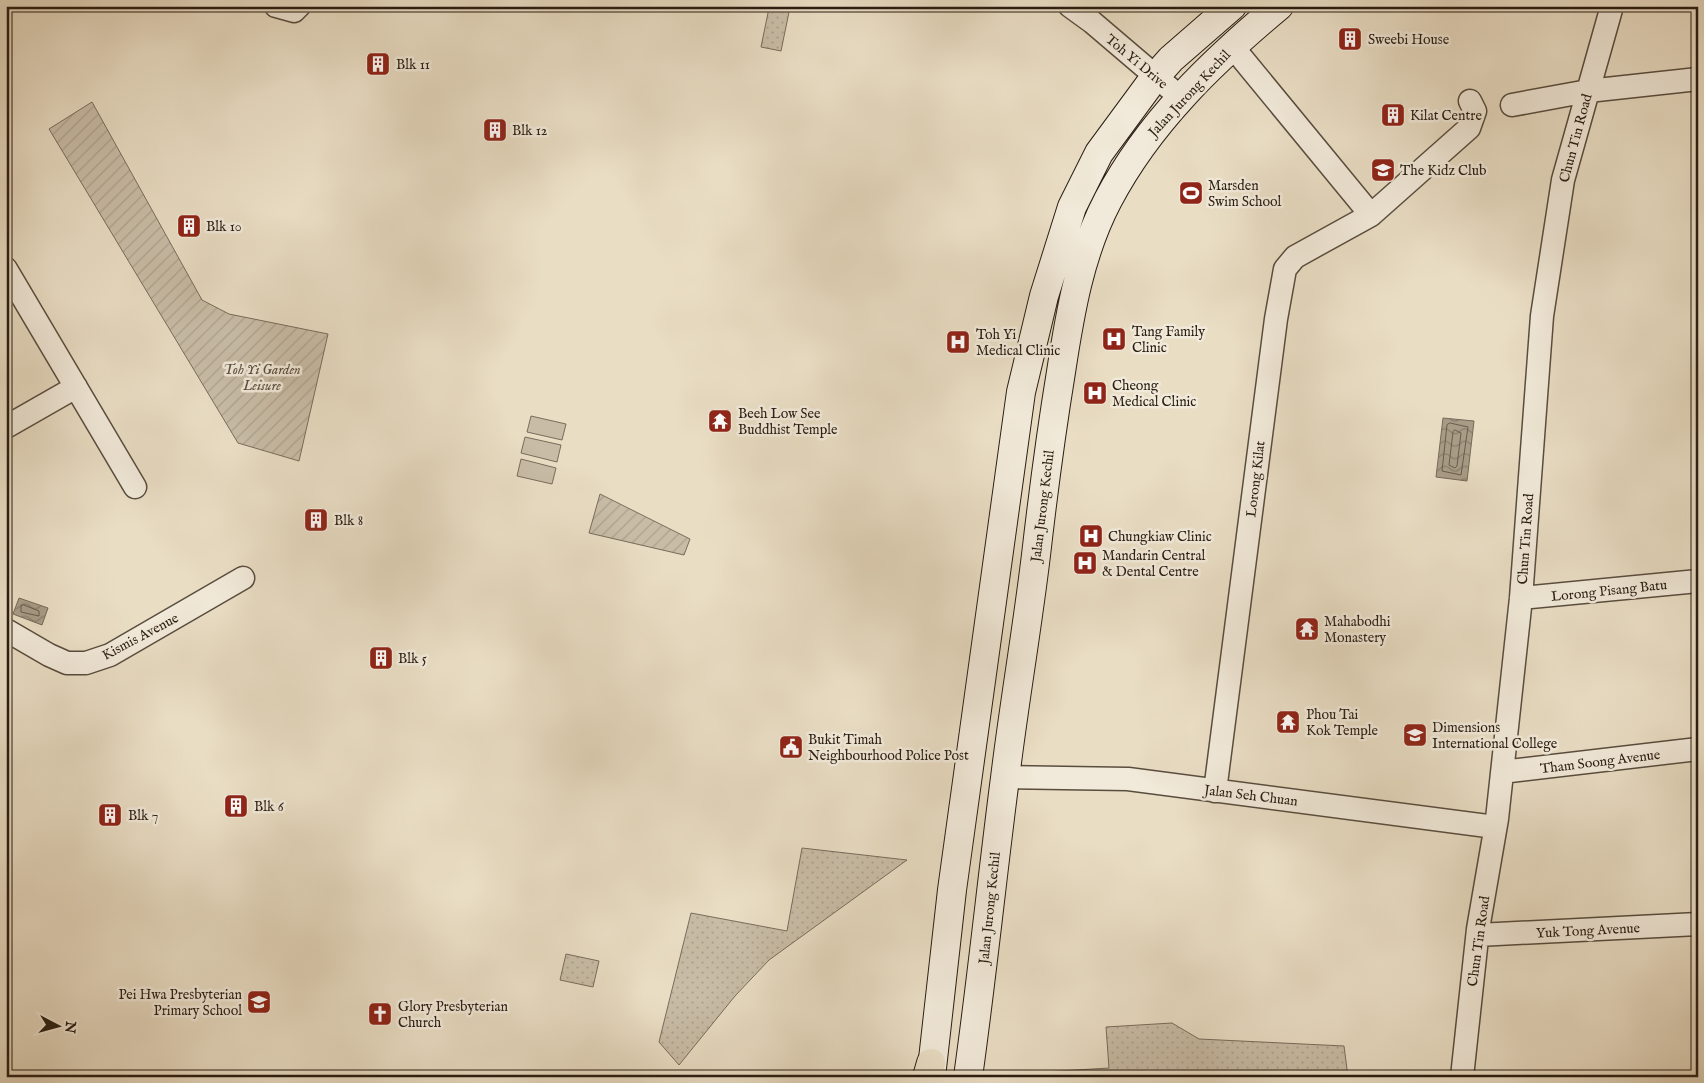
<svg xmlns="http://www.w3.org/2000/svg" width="1704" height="1083" font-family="'IM FELL English',serif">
<defs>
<pattern id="grass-dots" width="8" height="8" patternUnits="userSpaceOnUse" patternTransform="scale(1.25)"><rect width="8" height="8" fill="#c8bca6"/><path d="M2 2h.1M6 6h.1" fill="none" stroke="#aca18e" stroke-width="1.8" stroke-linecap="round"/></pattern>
<pattern id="garden-furrows" width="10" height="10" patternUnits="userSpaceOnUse" patternTransform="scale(1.25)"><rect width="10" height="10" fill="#c8bca6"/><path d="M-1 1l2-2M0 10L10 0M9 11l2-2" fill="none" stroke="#aca18e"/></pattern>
<pattern id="water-waves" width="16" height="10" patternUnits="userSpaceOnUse" patternTransform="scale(1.25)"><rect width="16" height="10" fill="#a89c87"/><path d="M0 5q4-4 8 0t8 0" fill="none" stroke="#897f6d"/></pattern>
</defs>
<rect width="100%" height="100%" fill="#e9ddc4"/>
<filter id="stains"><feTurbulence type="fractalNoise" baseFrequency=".004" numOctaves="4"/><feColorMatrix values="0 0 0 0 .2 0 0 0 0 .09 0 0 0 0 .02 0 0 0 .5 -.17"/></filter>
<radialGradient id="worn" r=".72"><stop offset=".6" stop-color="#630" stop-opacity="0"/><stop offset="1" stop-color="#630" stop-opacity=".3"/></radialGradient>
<path fill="url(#grass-dots)" stroke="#786c5c" d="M 769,8 L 789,12 L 781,51 L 761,47 Z
M 802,848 L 907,860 L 769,960 L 735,996 L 679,1065 L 659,1042 L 691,913 L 787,931 Z
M 566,954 L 599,961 L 593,987 L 560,980 Z
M 1172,1023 L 1199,1039 L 1344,1046 L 1348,1077 L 1010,1077 L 1010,1074 L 1109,1068 L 1106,1027 Z"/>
<path fill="url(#garden-furrows)" stroke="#786c5c" d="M 92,102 L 202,300 L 229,314 L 328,334 L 299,461 L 238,443 L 49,129 Z
M 600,494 L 690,539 L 684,555 L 589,533 Z"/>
<path fill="#c8bca6" stroke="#786c5c" d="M 531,416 L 566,424 L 562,440 L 527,432 Z
M 525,437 L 561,445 L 557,462 L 521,453 Z
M 521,459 L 556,468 L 552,484 L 517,476 Z"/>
<path fill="url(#water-waves)" stroke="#756958" d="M 1443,418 L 1474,421 L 1467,481 L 1436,477 Z
M 19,598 L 48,608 L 42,625 L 13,614 Z"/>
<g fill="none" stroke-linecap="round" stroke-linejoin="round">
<path stroke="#685c4c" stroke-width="1" d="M 1450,423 L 1468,427 L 1461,475 L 1442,471 L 1447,425 Z
M 1455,430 L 1461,433 L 1457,466 L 1455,468 L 1449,465 L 1453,432 Z
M 24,605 L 39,611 L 39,616 L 21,612 L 21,606 Z"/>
<defs>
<path id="minor" d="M 276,6 L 294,11 L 299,6
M 1070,6 L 1092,22 L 1180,97
M 1232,46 L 1371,215
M 1512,105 L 1588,91 L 1698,79
M 6,269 L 135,487
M 6,427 L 76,387
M 1521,598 L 1698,581
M 6,630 L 49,655 L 67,663 L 86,663 L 110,655 L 243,578
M 1502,772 L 1698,749
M 1005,777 L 1128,779 L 1495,827
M 1215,791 L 1276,319 L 1285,269 L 1295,257 L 1371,215 L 1469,128 L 1475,111 L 1470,101
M 1478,935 L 1698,924
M 1462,1077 L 1478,929 L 1497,819 L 1521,598 L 1542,316 L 1563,180 L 1612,6"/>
<path id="secondary" d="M 931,1077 L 952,890 L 1021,392 L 1044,296 L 1072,207 L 1099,153 L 1155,77 L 1171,59 L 1232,6
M 968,1077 C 982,977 992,878 1005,778 C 1014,704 1027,630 1036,555 C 1043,494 1051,433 1061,372 C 1070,313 1080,253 1108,200 C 1149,122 1212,62 1279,6"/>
<path id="trunk" d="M 927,1077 L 931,1063"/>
</defs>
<use href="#minor" stroke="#594d3e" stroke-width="25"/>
<use href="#secondary" stroke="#291d12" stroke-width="30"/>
<use href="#trunk" stroke="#291d12" stroke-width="30"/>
<use href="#minor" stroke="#f1e9d9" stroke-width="22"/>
<use href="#secondary" stroke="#f1e9d9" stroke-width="28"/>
<use href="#trunk" stroke="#e9ddc4" stroke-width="28"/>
</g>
<defs>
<symbol id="building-square" viewBox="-11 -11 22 22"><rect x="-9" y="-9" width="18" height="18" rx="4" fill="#8f2418" stroke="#f1e9d9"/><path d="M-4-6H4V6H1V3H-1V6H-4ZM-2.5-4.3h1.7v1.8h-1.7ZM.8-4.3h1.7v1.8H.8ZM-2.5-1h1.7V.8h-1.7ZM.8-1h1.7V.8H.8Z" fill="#fff"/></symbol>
<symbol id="school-square" viewBox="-11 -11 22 22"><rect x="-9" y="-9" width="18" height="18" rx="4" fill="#8f2418" stroke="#f1e9d9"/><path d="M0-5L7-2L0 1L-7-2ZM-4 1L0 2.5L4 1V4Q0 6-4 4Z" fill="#fff"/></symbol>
<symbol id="stadium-square" viewBox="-11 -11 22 22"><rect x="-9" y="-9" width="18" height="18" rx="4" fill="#8f2418" stroke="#f1e9d9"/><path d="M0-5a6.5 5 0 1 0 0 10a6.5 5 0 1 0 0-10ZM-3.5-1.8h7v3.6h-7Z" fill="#fff"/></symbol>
<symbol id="hospital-square" viewBox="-11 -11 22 22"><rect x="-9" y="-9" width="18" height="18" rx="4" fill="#8f2418" stroke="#f1e9d9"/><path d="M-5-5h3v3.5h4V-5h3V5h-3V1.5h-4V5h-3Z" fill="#fff"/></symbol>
<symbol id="temple-square" viewBox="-11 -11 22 22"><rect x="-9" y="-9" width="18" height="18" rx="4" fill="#8f2418" stroke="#f1e9d9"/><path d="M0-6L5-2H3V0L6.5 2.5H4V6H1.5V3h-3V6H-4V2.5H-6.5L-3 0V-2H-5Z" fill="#fff"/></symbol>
<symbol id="university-square" viewBox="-11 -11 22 22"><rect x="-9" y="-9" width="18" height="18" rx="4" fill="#8f2418" stroke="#f1e9d9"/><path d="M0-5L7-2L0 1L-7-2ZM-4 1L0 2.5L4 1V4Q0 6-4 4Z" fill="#fff"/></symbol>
<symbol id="civic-square" viewBox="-11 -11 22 22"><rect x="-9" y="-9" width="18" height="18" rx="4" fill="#8f2418" stroke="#f1e9d9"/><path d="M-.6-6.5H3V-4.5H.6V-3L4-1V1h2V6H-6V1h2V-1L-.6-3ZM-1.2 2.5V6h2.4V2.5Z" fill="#fff"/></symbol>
<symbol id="church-square" viewBox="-11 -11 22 22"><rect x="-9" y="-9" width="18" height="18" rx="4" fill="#8f2418" stroke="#f1e9d9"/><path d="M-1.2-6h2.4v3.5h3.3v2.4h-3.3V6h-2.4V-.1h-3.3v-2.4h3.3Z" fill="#fff"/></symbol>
</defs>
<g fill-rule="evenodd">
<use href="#building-square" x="1336" y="25" width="28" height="28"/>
<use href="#building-square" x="364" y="50" width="28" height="28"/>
<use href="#building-square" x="1379" y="101" width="28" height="28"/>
<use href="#building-square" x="481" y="116" width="28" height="28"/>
<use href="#school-square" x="1369" y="156" width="28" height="28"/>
<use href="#stadium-square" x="1177" y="179" width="28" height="28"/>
<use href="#building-square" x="175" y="212" width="28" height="28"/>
<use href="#hospital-square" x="1100" y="325" width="28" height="28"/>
<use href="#hospital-square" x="944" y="328" width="28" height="28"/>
<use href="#hospital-square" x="1081" y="379" width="28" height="28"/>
<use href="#temple-square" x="706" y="407" width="28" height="28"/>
<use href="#building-square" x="302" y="506" width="28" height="28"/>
<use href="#hospital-square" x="1077" y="522" width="28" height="28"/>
<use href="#hospital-square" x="1071" y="549" width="28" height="28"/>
<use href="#temple-square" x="1293" y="615" width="28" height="28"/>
<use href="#building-square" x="367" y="644" width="28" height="28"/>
<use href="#temple-square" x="1274" y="708" width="28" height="28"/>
<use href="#university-square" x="1401" y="721" width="28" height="28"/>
<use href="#civic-square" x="777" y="733" width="28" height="28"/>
<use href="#building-square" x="222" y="792" width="28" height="28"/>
<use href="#building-square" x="96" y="801" width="28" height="28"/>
<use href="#school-square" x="245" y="988" width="28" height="28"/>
<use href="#church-square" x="366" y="1000" width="28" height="28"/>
</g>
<g text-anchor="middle" stroke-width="5" stroke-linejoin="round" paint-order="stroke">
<g font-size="14" fill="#291d12" stroke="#f1e9d9" text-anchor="start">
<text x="1368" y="44">Sweebi House</text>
<text x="396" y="69">Blk 11</text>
<text x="1410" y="120">Kilat Centre</text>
<text x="512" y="135">Blk 12</text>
<text x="1400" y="175">The Kidz Club</text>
<text x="1208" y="190">Marsden<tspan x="1208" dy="16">Swim School</tspan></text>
<text x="206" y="231">Blk 10</text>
<text x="1132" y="336">Tang Family<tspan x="1132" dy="16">Clinic</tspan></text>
<text x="976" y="339">Toh Yi<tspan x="976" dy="16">Medical Clinic</tspan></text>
<text x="1112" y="390">Cheong<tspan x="1112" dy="16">Medical Clinic</tspan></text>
<text x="738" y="418">Beeh Low See<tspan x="738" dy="16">Buddhist Temple</tspan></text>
<text x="334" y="525">Blk 8</text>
<text x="1108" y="541">Chungkiaw Clinic</text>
<text x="1102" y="560">Mandarin Central<tspan x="1102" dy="16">&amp; Dental Centre</tspan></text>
<text x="1324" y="626">Mahabodhi<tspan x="1324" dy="16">Monastery</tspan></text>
<text x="398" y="663">Blk 5</text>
<text x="1306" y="719">Phou Tai<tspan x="1306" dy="16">Kok Temple</tspan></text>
<text x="1432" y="732">Dimensions<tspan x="1432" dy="16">International College</tspan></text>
<text x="808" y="744">Bukit Timah<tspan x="808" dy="16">Neighbourhood Police Post</tspan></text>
<text x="254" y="811">Blk 6</text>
<text x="128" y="820">Blk 7</text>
<text x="242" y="999" text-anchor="end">Pei Hwa Presbyterian<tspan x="242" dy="16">Primary School</tspan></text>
<text x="398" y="1011">Glory Presbyterian<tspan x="398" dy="16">Church</tspan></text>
</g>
<g font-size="14" fill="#291d12" stroke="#f1e9d9">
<text transform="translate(1137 61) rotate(40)" y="5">Toh Yi Drive</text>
<text transform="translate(1189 93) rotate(-47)" y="5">Jalan Jurong Kechil</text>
<text transform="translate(1575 138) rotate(-75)" y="5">Chun Tin Road</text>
<text transform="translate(1255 479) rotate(-83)" y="5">Lorong Kilat</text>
<text transform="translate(1042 506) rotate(-83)" y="5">Jalan Jurong Kechil</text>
<text transform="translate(1525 539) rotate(-86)" y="5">Chun Tin Road</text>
<text transform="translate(1609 590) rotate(-6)" y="5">Lorong Pisang Batu</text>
<text transform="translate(140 636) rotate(-28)" y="5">Kismis Avenue</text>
<text transform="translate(1600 761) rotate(-7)" y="5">Tham Soong Avenue</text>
<text transform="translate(1251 795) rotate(7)" y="5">Jalan Seh Chuan</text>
<text transform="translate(989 908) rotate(-84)" y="5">Jalan Jurong Kechil</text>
<text transform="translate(1588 930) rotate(-3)" y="5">Yuk Tong Avenue</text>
<text transform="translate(1478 941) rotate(-82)" y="5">Chun Tin Road</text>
</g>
<g font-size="14" font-style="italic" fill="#594d3e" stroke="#f1e9d9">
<text x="262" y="374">Toh Yi Garden<tspan x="262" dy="16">Leisure</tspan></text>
</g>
</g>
<rect width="1704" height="1083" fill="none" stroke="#e9ddc4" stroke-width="25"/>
<rect x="8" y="8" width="1689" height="1068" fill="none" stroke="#291d12" stroke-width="2.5"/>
<rect x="12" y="12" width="1679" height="1058" fill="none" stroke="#291d12"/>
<g transform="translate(58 1026) rotate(96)" stroke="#f1e9d9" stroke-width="4" paint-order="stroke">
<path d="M0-4L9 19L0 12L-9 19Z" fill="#291d12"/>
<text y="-8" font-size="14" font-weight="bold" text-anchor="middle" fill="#291d12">N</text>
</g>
<rect width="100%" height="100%" filter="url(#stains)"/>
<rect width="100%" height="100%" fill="url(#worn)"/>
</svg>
